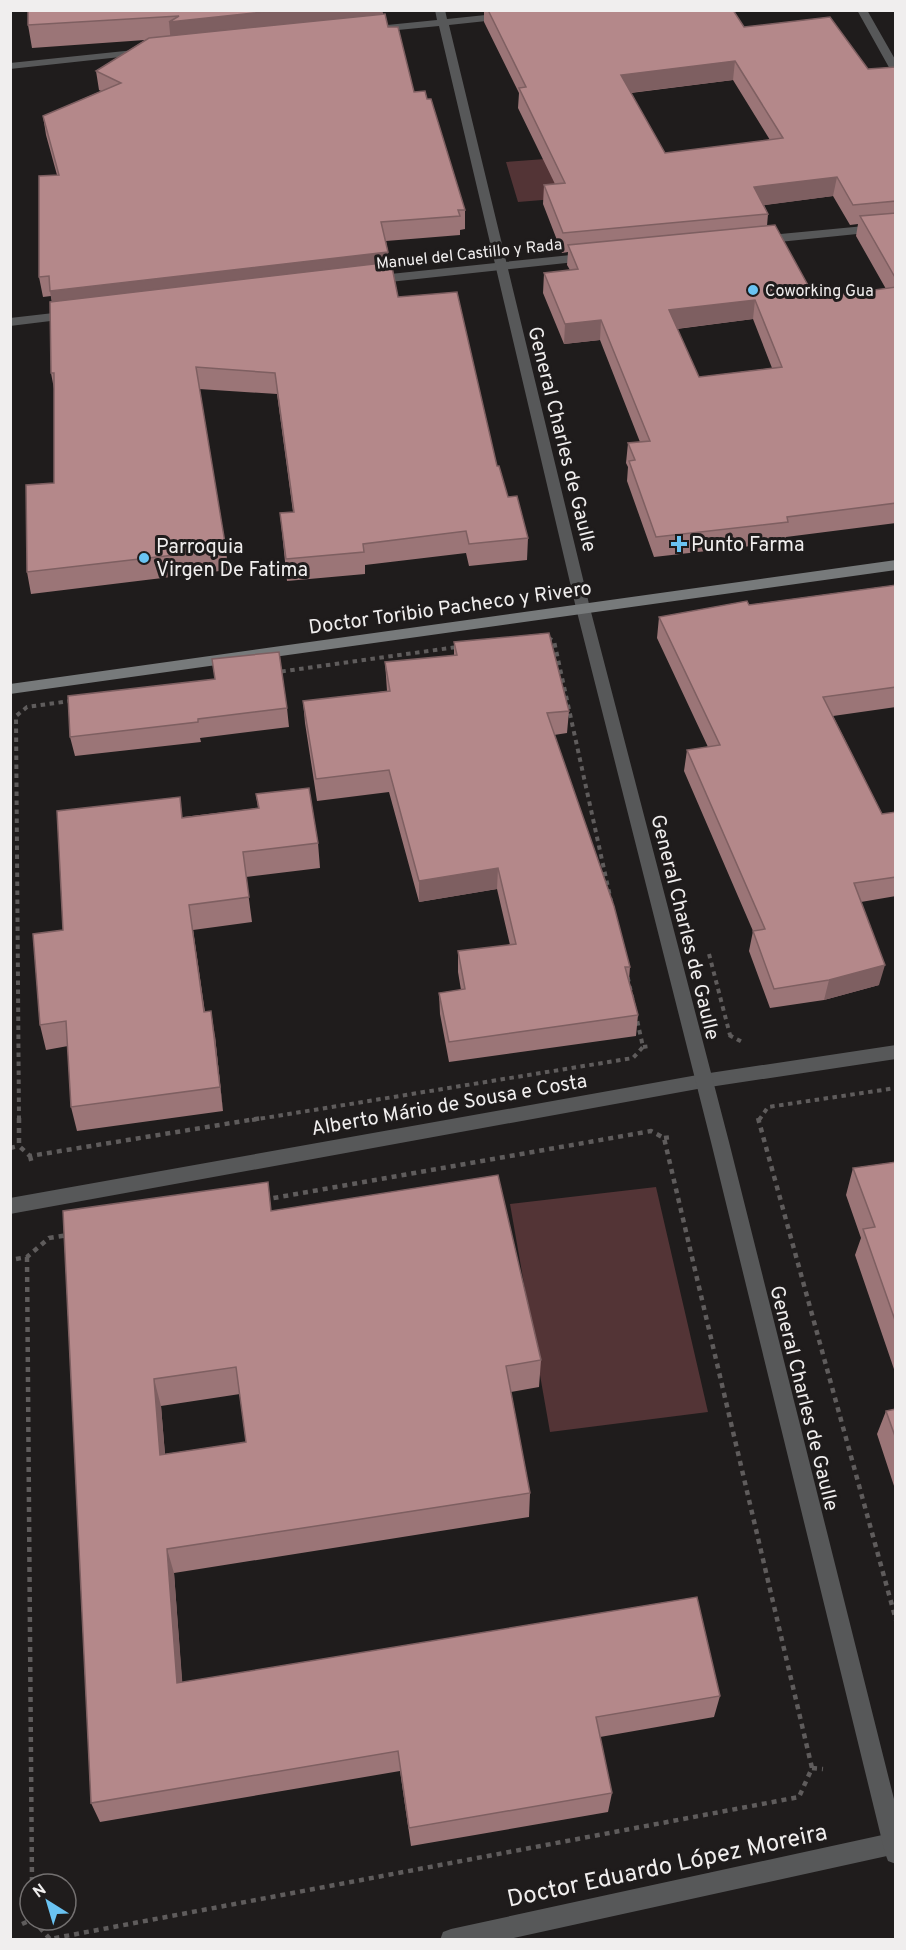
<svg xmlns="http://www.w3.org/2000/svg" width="906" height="1950" font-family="Overpass,sans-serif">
<rect width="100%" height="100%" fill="#1f1c1c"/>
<path fill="#533436" d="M 626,153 L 640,192 L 518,202 L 506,162 Z
M 656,1187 L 708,1412 L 550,1432 L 510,1204 Z"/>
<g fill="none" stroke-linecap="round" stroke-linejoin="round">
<path stroke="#5f5c5c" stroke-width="4" stroke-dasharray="4.5 4.5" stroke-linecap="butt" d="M 709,954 L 730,1035
M 729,1035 L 744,1043
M 643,1047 L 650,1046
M 19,1120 L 16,716 L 27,707 L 543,635 L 554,641 L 643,1047 L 633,1058 L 252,1120
M 759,1120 L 768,1107 L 896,1088"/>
<path stroke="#5f5c5c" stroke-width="4.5" stroke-dasharray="5 5" stroke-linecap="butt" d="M 19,1118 L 19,1146 L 30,1156 L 262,1118
M 758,1118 L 896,1620
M 664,1138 L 672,1137
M 10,1148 L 19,1146
M 30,1156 L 32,1164
M 27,1257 L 32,1884
M 16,1259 L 27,1257 L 49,1238 L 69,1235
M 812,1768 L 823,1769
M 33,1920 L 50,1939 L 799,1797 L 812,1768 L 664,1138 L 651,1131 L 268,1199
M 22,1924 L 31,1920"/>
<path fill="#575859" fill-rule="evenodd" d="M 857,10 L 867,10 L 896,61 L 896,74 L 891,71 Z
M 896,223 L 896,230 L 759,244 L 753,240 L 759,236 Z
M 590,253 L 594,254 L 594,260 L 371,284 L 365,280 L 371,276 Z
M 71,311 L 75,312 L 75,318 L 10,326 L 10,318 Z
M 896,1045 L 896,1059 L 703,1088 L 10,1214 L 10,1198 L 703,1074 Z
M 896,1832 L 896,1854 L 505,1940 L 440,1940 L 443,1932 L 451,1929 Z"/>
<path fill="#575859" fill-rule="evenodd" d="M 435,10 L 445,10 L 447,19 L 505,13 L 510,16 L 505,19 L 449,25 L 590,608 L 729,1142 L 896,1807 L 896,1864 L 888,1861 L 885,1853 L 711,1142 L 576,608 L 439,26 L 367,33 L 362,30 L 367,27 L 437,20 Z
M 144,49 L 149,52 L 148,54 L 10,69 L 10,63 Z"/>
<path fill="#777a7b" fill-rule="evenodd" d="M 896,560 L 896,570 L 10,694 L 10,684 Z"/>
</g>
<path fill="#9b7577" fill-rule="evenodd" d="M 28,10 L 382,10 L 383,14 L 414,92 L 427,99 L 465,210 L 465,229 L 460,230 L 460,235 L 386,241 L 388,252 L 388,263 L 398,297 L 497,466 L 508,497 L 528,538 L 527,560 L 469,566 L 466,553 L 365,565 L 365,574 L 287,581 L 280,513 L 293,512 L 277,394 L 199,389 L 226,549 L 228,570 L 31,594 L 27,572 L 54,483 L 54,389 L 51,373 L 52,301 L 51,296 L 43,297 L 39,277 L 57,175 L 46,135 L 43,116 L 101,91 L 99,90 L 96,71 L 145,40 L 32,48 L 28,25 Z
M 479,10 L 733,10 L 744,27 L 868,69 L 896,67 L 896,523 L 786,537 L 785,542 L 654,557 L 627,481 L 628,467 L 626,463 L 628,443 L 640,442 L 600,340 L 564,344 L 543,293 L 544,273 L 570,270 L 567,265 L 568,252 L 562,253 L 543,204 L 544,185 L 555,184 L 518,108 L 519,93 L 484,22 L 484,12 L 480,12 ZM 733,80 L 770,140 L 665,153 L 631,93 ZM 833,196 L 850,225 L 858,224 L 856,236 L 886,289 L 815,298 L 767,226 L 768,214 L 764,205 ZM 753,319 L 772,368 L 699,377 L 677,329 Z
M 896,585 L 896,707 L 833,716 L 882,814 L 896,812 L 896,896 L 861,902 L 879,985 L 824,1000 L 770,1008 L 749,951 L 753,931 L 684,771 L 687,750 L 708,747 L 657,638 L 659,617 Z
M 454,642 L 569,711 L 567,733 L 554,735 L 630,967 L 629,980 L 638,1015 L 636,1036 L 449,1062 L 440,1014 L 439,993 L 461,990 L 458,972 L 458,951 L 510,945 L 497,889 L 419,902 L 389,792 L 317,801 L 305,723 L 303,701 L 387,691 L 385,662 L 454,656 Z
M 215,679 L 287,708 L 289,727 L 200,738 L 201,742 L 75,756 L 70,737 Z
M 256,794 L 318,843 L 320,868 L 246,877 L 252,922 L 193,930 L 205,1012 L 215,1036 L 223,1111 L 77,1131 L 71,1107 L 68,1046 L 46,1050 L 40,1025 L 183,817 L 258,808 Z
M 896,1162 L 896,1375 L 855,1255 L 861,1238 L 846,1195 L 853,1168 Z
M 63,1211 L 272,1211 L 541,1360 L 539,1387 L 511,1392 L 530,1493 L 529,1517 L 174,1573 L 182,1682 L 720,1696 L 714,1717 L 600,1737 L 612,1793 L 608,1812 L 411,1846 L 400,1771 L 100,1822 L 91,1803 ZM 240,1394 L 246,1442 L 165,1454 L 161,1406 Z
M 896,1409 L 896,1492 L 877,1434 L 886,1411 Z"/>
<path fill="#7e5f61" d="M 282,10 L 382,10 L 383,22 L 171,44 L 169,22 Z
M 735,61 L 733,80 L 620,94 L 621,75 Z
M 837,177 L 833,196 L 751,207 L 754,187 Z
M 388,252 L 389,272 L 53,311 L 50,291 Z
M 755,300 L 753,319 L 667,330 L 669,310 Z
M 601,320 L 600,340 L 564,344 L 565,324 Z
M 498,868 L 497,889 L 419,902 L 419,881 Z
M 189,905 L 193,930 L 208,1037 L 204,1012 Z
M 885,965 L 879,985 L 824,1000 L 829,980 Z
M 211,1011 L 215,1036 L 223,1111 L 220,1087 Z
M 154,1379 L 161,1406 L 167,1480 L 160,1455 Z
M 167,1549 L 174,1573 L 184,1704 L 177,1683 Z"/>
<path fill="#b4888a" stroke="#7e5f61" stroke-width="1.5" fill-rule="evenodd" d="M 28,10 L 282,10 L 169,22 L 179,16 L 28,25 Z
M 488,10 L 733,10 L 744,27 L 830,17 L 868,69 L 896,67 L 896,201 L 853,205 L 837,177 L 754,187 L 768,214 L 563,233 L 544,185 L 565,183 L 519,88 L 526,87 ZM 735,61 L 783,138 L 665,153 L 621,75 Z
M 385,14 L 388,27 L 398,27 L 414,92 L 425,91 L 427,99 L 431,99 L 465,210 L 458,210 L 460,216 L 381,222 L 388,252 L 50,291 L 49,276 L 39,277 L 39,176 L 59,175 L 43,116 L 121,83 L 96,71 L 149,38 Z
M 896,213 L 896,279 L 860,216 Z
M 775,225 L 815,298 L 896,287 L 896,503 L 787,517 L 788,522 L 656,537 L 629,461 L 635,460 L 628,443 L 650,441 L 601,320 L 565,324 L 544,273 L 578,269 L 568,245 ZM 755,300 L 782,367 L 699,377 L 669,310 Z
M 391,262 L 398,297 L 457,292 L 497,466 L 499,466 L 508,497 L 517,496 L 528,538 L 469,544 L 466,531 L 363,544 L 364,552 L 286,559 L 280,513 L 294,512 L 275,373 L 196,367 L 226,549 L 27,572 L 26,485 L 54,483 L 54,373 L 51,373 L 50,302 Z
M 896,585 L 896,687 L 823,697 L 882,814 L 896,812 L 896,877 L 854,883 L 885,965 L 829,980 L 774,989 L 753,931 L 765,929 L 687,750 L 720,745 L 659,617 L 747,601 L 749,605 Z
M 549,633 L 569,711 L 547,713 L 614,906 L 630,967 L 625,967 L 638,1015 L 449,1042 L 439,993 L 465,989 L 458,951 L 516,944 L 498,868 L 419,881 L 389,770 L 316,779 L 303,701 L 390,691 L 385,662 L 457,655 L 454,642 Z
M 279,652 L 287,708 L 198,719 L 198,722 L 70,737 L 68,696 L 215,679 L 212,659 Z
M 309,788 L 318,843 L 243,852 L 249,897 L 189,905 L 204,1012 L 211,1011 L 220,1087 L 71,1107 L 66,1021 L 40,1025 L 33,934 L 63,930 L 57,811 L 180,797 L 182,818 L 259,808 L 256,794 Z
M 896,1162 L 896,1323 L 863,1229 L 875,1227 L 853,1168 Z
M 498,1175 L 541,1360 L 506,1366 L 530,1493 L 167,1549 L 177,1683 L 697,1597 L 720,1696 L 596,1717 L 612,1793 L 409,1828 L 398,1751 L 91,1803 L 63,1211 L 268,1182 L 271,1211 ZM 236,1367 L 246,1442 L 160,1455 L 154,1379 Z
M 896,1409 L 896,1439 L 886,1411 Z"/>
<g fill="#6ac3f2" stroke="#1f1c1c" stroke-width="2">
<circle cx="753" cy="290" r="6"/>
<path d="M676 535h6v6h6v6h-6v6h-6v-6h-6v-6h6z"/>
<circle cx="144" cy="558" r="6"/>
</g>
<g text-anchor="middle" stroke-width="6" stroke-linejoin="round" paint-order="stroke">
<g font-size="16" fill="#f0eeee" stroke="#1f1c1c">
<text transform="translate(469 253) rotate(-6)" y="6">Manuel del Castillo y Rada</text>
</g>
<g font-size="16" fill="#f0eeee" stroke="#1f1c1c" text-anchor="start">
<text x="765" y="296">Coworking Gua</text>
</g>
<g font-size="20" fill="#f0eeee" stroke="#1f1c1c">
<text transform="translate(563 439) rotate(76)" y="7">General Charles de Gaulle</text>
<text transform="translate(450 607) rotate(-8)" y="7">Doctor Toribio Pacheco y Rivero</text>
<text transform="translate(686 927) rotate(76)" y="7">General Charles de Gaulle</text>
<text transform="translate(449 1104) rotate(-10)" y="7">Alberto Mário de Sousa e Costa</text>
<text transform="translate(805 1398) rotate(76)" y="7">General Charles de Gaulle</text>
</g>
<g font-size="20" fill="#f0eeee" stroke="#1f1c1c" text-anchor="start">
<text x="691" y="551">Punto Farma</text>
<text x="156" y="553">Parroquia<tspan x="156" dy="23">Virgen De Fatima</tspan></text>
</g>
<g font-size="24" fill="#f0eeee" stroke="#1f1c1c">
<text transform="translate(667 1865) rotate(-12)" y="8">Doctor Eduardo López Moreira</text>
</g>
</g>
<rect width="906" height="1950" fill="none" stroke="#f0eeee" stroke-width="24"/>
<g transform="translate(48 1902) rotate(323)"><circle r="28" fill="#1f1c1c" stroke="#737070" stroke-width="1.5"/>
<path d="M0-4.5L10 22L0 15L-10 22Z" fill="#6ac3f2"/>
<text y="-9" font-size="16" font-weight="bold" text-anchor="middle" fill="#f0eeee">N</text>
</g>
</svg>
